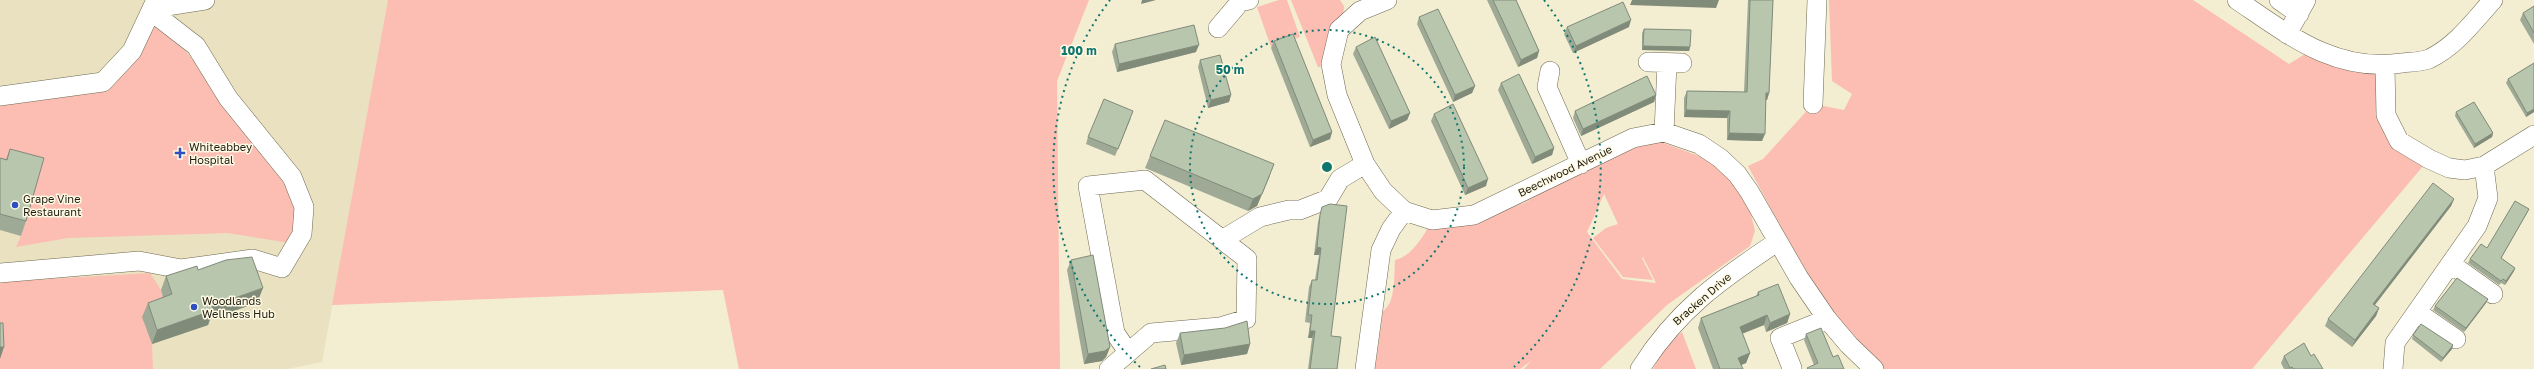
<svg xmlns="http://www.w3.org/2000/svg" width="2534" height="369" font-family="'Golos Text',sans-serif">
<rect width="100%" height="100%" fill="#f3edd1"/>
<path fill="#e9e1bf" d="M 0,0 L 388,0 L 322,362 L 287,369 L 0,369 Z"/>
<path fill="#fcbdb3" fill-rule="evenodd" d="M 388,0 L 1089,0 L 1057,81 L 1060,369 L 739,369 L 723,290 L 332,305 Z
M 1279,0 L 1287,0 L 1300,37 L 1271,47 L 1257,7 Z
M 1291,0 L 1340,0 L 1344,6 L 1343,17 L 1320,67 L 1318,67 Z
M 1829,0 L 2193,0 L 2289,64 L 2313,49 L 2385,66 L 2394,135 L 2429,159 L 2252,369 L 1884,369 L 1816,293 L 1748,166 L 1763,159 L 1813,104 L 1844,110 L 1852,94 L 1832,81 Z
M 152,12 L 274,155 L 304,207 L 296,244 L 228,233 L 68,238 L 16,247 L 21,236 L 0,173 L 0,101 L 104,83 Z
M 1661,142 L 1721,164 L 1749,206 L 1755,231 L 1750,246 L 1667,305 L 1600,369 L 1524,369 L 1531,361 L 1520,369 L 1375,369 L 1383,311 C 1396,303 1394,274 1395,260 C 1413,256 1424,235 1432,220 L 1486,217 L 1524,203 L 1623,147 ZM 1604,194 L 1618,224 L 1606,228 L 1593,238 L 1623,277 L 1653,280 L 1642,258 L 1643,257 L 1656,283 L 1622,279 L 1587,232 Z
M 150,273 L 161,290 L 167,309 L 143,317 L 152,344 L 153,369 L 0,369 L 0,282 Z
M 1682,332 L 1696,369 L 1653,369 L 1669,341 Z"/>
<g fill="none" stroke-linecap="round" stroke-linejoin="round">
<defs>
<path id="minor" d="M 1387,0 L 1360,11 L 1339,30 L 1331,64 L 1337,95 L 1365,164 L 1383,191 L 1404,211 L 1432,220 L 1474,215 L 1633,138 L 1664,132 L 1699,144 L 1720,158 L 1737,174 L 1749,191 L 1799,278 L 1827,319 L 1849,345 L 1874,369
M 2237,0 C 2289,35 2335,73 2402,63 C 2410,62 2421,62 2429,59 C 2456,46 2473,22 2493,0
M 2279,0 L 2299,14
M 154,8 L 205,0
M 1218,28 L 1240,2 L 1249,0
M 2287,34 L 2306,0
M 1648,62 L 1682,63
M 2385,66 L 2386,115 L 2399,141 L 2429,159 L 2449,168 L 2465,170 L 2484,166 L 2534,135
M 1550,71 L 1547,87 L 1581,164
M 0,96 L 103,82 L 132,51 L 156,0
M 1813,104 L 1817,0
M 1664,132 L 1667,63
M 1222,240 L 1260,217 L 1289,210 L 1300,210 L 1328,199 L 1340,179 L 1365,164
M 2451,264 L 2493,294
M 0,273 L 139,261 L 181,269 L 253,259 L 282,268 L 302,234 L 304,207 L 292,177 L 228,98 L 196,46 L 152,12
M 2417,312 L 2456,339
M 1792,368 L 1780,338 L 1827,319
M 1109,369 L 1151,333 L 1220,327 L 1246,319 L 1247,259 L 1145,180 L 1088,186 L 1115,333 L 1128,352
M 1365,369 L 1381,250 L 1391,229 L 1404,211
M 1640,369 C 1677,310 1720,280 1777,242
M 2393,369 L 2395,343 L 2477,226 L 2488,198 L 2484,166"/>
</defs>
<use href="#minor" stroke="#6e6951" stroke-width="20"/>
<use href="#minor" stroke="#fff" stroke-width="19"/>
</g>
<path fill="#9eaa96" d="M 1487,0 L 1516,0 L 1539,51 L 1537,58 L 1518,67 Z
M 1748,0 L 1773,0 L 1769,93 L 1767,100 L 1766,100 L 1762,141 L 1727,140 L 1727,118 L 1684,117 L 1684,98 L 1687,91 L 1744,92 Z
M 2534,6 L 2534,44 L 2520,20 L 2523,13 Z
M 1419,17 L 1475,86 L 1472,93 L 1453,102 L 1417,24 Z
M 1567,27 L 1629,27 L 1573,53 L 1564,34 Z
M 1644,29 L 1690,47 L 1689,51 L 1642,50 L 1642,33 Z
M 1274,41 L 1332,132 L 1330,139 L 1310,147 L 1271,48 Z
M 1115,44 L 1196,52 L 1117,72 L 1112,52 Z
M 1356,47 L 1410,113 L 1407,120 L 1389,129 L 1353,54 Z
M 1200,60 L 1231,95 L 1229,102 L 1208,108 L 1198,67 Z
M 2534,63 L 2534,112 L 2526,117 L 2506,83 L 2508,79 Z
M 1501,83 L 1554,148 L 1552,155 L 1532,164 L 1498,90 Z
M 1656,95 L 1654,102 L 1581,136 L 1573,118 L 1575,111 Z
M 2456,112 L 2493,133 L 2492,137 L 2474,148 L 2455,116 Z
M 1434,114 L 1486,186 L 1465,195 L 1431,121 Z
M 1131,118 L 1115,156 L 1086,144 L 1088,137 Z
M 10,149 L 26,221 L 21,236 L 0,230 L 0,158 L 6,159 Z
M 1150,156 L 1270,176 L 1257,206 L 1248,211 L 1145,168 Z
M 2454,199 L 2451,206 L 2375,305 L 2379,308 L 2376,316 L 2352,347 L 2325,326 L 2328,319 Z
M 1322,207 L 1331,336 L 1337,369 L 1308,369 L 1312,338 L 1308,338 L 1310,323 L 1305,322 L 1309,287 L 1312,280 L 1315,280 L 1319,255 L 1314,255 L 1318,222 Z
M 2529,209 L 2527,213 L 2501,258 L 2515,268 L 2514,271 L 2505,285 L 2501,283 L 2499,285 L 2468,263 L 2470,259 L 2487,248 Z
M 1071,260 L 1110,347 L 1106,357 L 1102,361 L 1084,364 L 1067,270 Z
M 198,270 L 257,303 L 210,319 L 208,325 L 152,344 L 142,317 L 148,303 L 163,297 L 161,290 L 166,276 Z
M 1758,292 L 1790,314 L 1787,323 L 1766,332 L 1764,325 L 1742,334 L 1750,353 L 1746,363 L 1741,365 L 1743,369 L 1713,369 L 1698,328 L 1701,318 L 1756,296 Z
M 2488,299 L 2486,303 L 2464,332 L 2433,310 L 2435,306 Z
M 1180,333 L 1250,344 L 1247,354 L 1181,365 L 1176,343 Z
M 1806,334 L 1833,357 L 1844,369 L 1807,369 L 1807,368 L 1814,365 L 1804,340 Z
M 2413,335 L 2453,345 L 2452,349 L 2441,362 L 2412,339 Z
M 2284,356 L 2311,356 L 2323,369 L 2284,369 L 2281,363 Z"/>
<path fill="#818b7a" d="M 1142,0 L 1156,0 L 1141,4 Z
M 1632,0 L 1719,0 L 1716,8 L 1630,5 Z
M 1631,20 L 1629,27 L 1573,53 L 1576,46 Z
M 1199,45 L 1196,52 L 1117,72 L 1119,64 Z
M 1643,46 L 1690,47 L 1689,51 L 1642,50 Z
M 1539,51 L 1537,58 L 1518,67 L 1521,60 Z
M 1475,86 L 1472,93 L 1453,102 L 1455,95 Z
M 1766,93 L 1769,93 L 1767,100 L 1764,100 Z
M 1231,95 L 1229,102 L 1208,108 L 1211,100 Z
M 1656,95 L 1654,102 L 1581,136 L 1583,129 Z
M 2534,109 L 2534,112 L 2526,117 L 2527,113 Z
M 1686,110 L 1730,111 L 1727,118 L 1684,117 Z
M 1410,113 L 1407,120 L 1389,129 L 1391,121 Z
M 1332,132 L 1330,139 L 1310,147 L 1313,140 Z
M 1729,133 L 1765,134 L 1762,141 L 1727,140 Z
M 2493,133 L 2492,137 L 2474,148 L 2475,144 Z
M 1554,148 L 1552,155 L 1532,164 L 1535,157 Z
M 1274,164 L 1257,206 L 1248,211 L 1253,199 Z
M 1488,179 L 1486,186 L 1465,195 L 1468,188 Z
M 2454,199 L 2451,206 L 2370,311 L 2373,304 Z
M 2529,209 L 2527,213 L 2499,262 L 2501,258 Z
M 1317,247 L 1321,248 L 1319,255 L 1314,255 Z
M 2515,268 L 2514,271 L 2505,285 L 2506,281 Z
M 263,288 L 257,303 L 210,319 L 208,325 L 152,344 L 157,330 L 212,306 Z
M 2488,299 L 2486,303 L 2464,332 L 2466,328 Z
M 2379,308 L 2376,316 L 2352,347 L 2355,340 Z
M 1790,314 L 1787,323 L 1766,332 L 1770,323 Z
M 1767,315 L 1764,325 L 1736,336 L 1740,327 Z
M 1310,331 L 1315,331 L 1312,338 L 1308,338 Z
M 1250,344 L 1247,354 L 1181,365 L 1184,355 Z
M 2453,345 L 2452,349 L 2441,362 L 2443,358 Z
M 0,347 L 4,347 L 0,359 Z
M 1110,347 L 1106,357 L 1102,361 L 1084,364 L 1088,354 Z
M 1750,353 L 1746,363 L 1734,368 L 1738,358 Z"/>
<path fill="#b8c6ae" stroke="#818b7a" d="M 1493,0 L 1516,0 L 1539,51 L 1521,60 Z
M 1750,0 L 1773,0 L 1769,93 L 1766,93 L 1765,134 L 1729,133 L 1730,111 L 1686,110 L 1687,91 L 1747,92 Z
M 1623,2 L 1631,20 L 1576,46 L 1567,27 Z
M 2534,6 L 2534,33 L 2523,13 Z
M 1438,9 L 1475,86 L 1455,95 L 1419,17 Z
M 1194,25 L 1199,45 L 1119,64 L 1115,44 Z
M 1644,29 L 1691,30 L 1690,47 L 1643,46 Z
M 1293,34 L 1332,132 L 1313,140 L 1274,41 Z
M 1375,37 L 1410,113 L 1391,121 L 1356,47 Z
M 1220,55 L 1231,95 L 1211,100 L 1200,60 Z
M 2534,63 L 2534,109 L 2527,113 L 2508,79 Z
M 1519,74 L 1554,148 L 1535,157 L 1501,83 Z
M 1647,76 L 1656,95 L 1583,129 L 1575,111 Z
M 1104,99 L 1133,111 L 1118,149 L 1088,137 Z
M 2474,102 L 2493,133 L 2475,144 L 2456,112 Z
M 1453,104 L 1488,179 L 1468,188 L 1434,114 Z
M 1165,120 L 1274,164 L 1262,194 L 1253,199 L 1150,156 Z
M 10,149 L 44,158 L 26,221 L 0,214 L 0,158 L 7,160 Z
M 2433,183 L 2454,199 L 2373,304 L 2379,308 L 2355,340 L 2328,319 Z
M 2515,201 L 2529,209 L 2501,258 L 2515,268 L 2506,281 L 2503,279 L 2501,281 L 2470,259 L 2481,244 L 2487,248 Z
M 1330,204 L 1347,206 L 1331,336 L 1341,337 L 1337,369 L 1310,369 L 1315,331 L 1310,331 L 1312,315 L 1308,315 L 1312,280 L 1317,280 L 1321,248 L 1317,247 L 1320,215 L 1322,207 Z
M 1093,255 L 1110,347 L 1105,351 L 1088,354 L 1071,260 Z
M 252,257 L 263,288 L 212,306 L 214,310 L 157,330 L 148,303 L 172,294 L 166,276 L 197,266 L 198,270 L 226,260 Z
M 2457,278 L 2488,299 L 2466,328 L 2435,306 Z
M 1778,284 L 1790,314 L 1770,323 L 1767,315 L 1740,327 L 1750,353 L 1738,358 L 1743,369 L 1720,369 L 1701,318 L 1759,295 L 1758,292 Z
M 1247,321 L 1250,344 L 1184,355 L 1180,333 L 1225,328 Z
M 0,323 L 3,323 L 4,347 L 0,347 Z
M 2421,324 L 2453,345 L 2443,358 L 2413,335 Z
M 1821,328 L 1833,357 L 1838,355 L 1844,369 L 1808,369 L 1807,368 L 1818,363 L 1806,334 Z
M 2304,343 L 2311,356 L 2314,354 L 2323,369 L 2294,369 L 2292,367 L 2290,368 L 2284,356 Z
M 1165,365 L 1166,369 L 1151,369 Z"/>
<g fill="none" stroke="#0f766e" stroke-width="2" stroke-dasharray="2 4">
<circle cx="1327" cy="167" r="137"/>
<path d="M1140 367A274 274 0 0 1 1110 0M1544 0A274 274 0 0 1 1514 367"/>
</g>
<g fill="#2e4fbf" stroke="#fffae4" stroke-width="1.5">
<path d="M178 147h4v4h4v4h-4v4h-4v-4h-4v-4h4z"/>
<circle cx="15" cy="205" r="4"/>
<circle cx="194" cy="307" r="4"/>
</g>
<g text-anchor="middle" stroke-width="3" stroke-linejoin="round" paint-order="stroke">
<g font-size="11" fill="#201e14" stroke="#fffae4" text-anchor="start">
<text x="189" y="151">Whiteabbey<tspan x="189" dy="13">Hospital</tspan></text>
<text x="23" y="203">Grape Vine<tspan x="23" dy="13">Restaurant</tspan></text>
<text x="202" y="305">Woodlands<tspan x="202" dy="13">Wellness Hub</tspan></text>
</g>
<g font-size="11" fill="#201e14" stroke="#fffae4">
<text transform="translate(1565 171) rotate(-26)" y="4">Beechwood Avenue</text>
<text transform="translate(1702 299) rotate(-41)" y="4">Bracken Drive</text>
</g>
</g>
<circle cx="1327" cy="167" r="6" fill="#0f766e" stroke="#fffae4" stroke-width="2"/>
<g font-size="12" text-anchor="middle" font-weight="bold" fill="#0f766e" stroke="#fffae4" stroke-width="3" stroke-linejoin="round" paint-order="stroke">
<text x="1079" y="55">100 m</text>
<text x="1230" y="74">50 m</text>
</g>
</svg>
